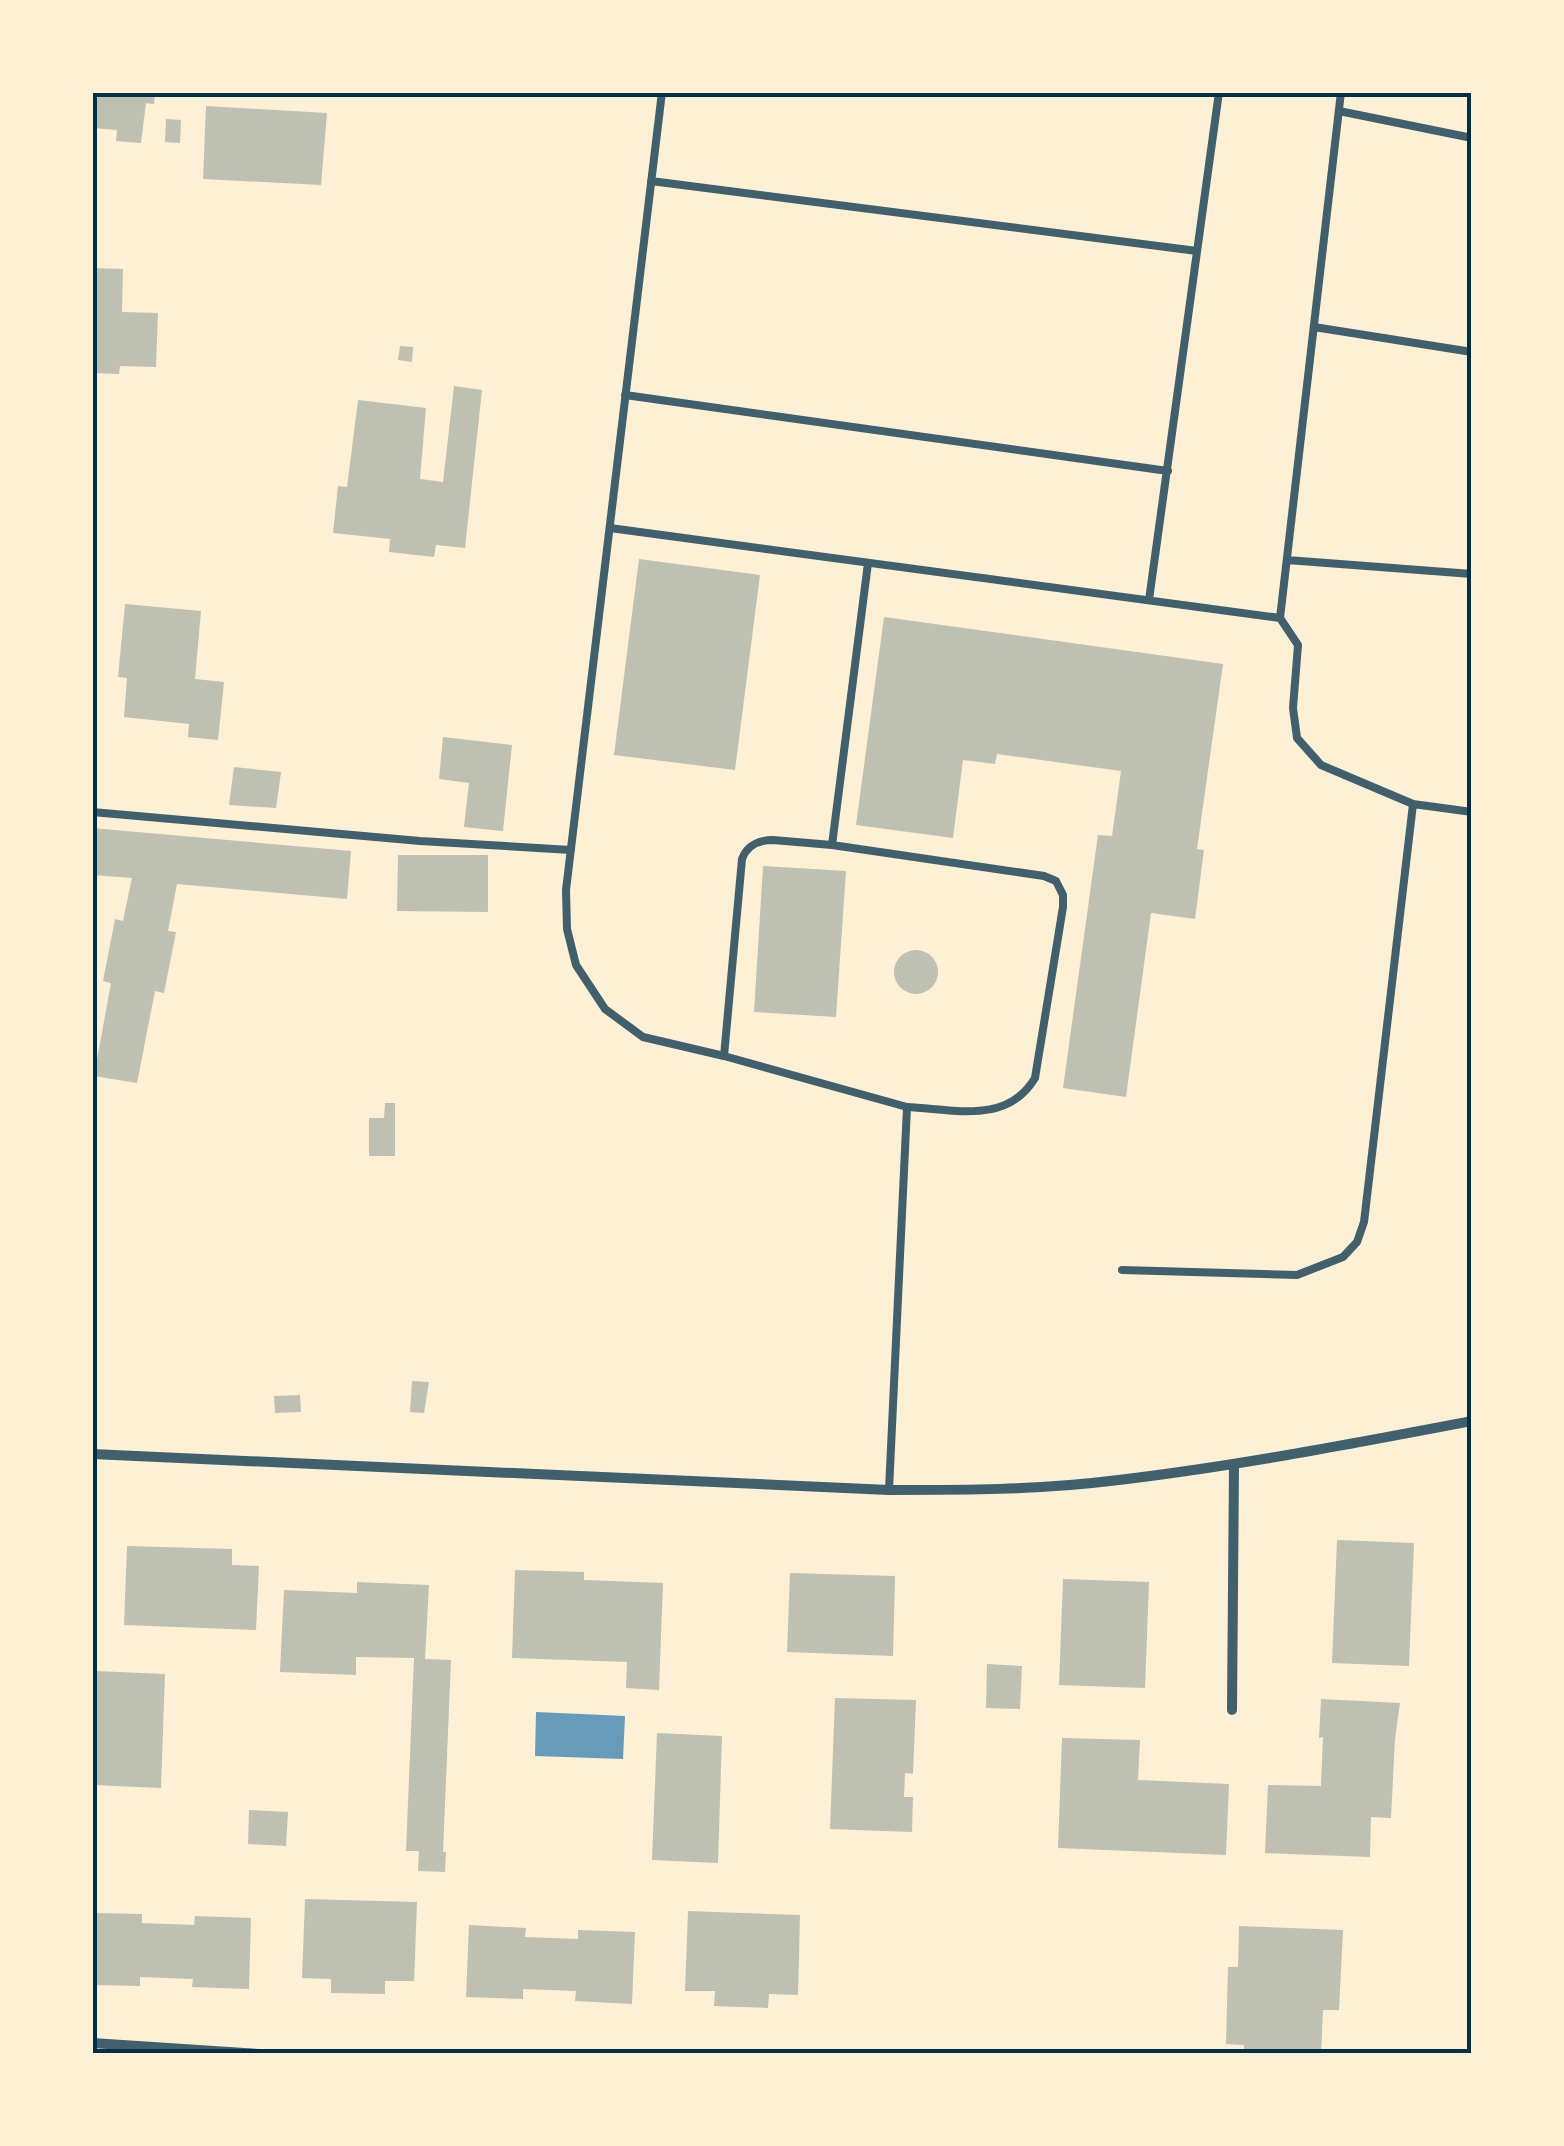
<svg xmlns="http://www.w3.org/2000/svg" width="1564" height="2146" font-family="Montserrat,sans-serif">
<rect width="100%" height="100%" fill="#fdf0d5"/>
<path fill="#669bbc" d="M 536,1712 L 625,1716 L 623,1759 L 535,1756 Z"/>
<path fill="#bec0b2" d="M 98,92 L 155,92 L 154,104 L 146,103 L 141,143 L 116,141 L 117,130 L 92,128 L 92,98 L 98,98 Z
M 206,106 L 327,113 L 321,185 L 203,179 Z
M 166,119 L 181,120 L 180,143 L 165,142 Z
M 92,268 L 123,269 L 122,312 L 158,313 L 156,367 L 120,366 L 119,374 L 92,373 Z
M 400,346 L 413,347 L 412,362 L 398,360 Z
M 454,386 L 482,390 L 465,548 L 436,545 L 434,557 L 389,552 L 390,539 L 333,533 L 338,486 L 347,487 L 358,400 L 426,408 L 420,479 L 443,482 Z
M 639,559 L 760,575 L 735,770 L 614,755 Z
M 125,604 L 201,611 L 195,679 L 224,682 L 218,740 L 188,737 L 189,724 L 124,717 L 127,678 L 118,677 Z
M 884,617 L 1223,664 L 1197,849 L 1204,850 L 1195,919 L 1151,913 L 1126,1097 L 1063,1088 L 1098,835 L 1112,836 L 1121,771 L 997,754 L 995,764 L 963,760 L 953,838 L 856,825 Z
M 443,737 L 512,745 L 503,831 L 464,827 L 469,783 L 439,779 Z
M 234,767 L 281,772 L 276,808 L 229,805 Z
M 92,828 L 351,851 L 347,899 L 177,884 L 168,931 L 176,932 L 164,993 L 155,991 L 137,1083 L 94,1076 L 111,983 L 103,981 L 115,919 L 123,921 L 132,878 L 92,875 Z
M 398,855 L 488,855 L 488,912 L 397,911 Z
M 763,866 L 846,871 L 836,1017 L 754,1012 Z
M894 972a22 22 0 1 1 44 0a22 22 0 1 1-44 0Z
M 385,1103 L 395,1103 L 395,1156 L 369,1156 L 369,1118 L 384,1118 Z
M 412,1381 L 429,1382 L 424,1413 L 410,1412 Z
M 300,1395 L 301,1412 L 275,1413 L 274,1396 Z
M 1337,1540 L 1414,1543 L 1409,1666 L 1332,1663 Z
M 127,1546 L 232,1549 L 232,1565 L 259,1566 L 256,1630 L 124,1625 Z
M 515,1570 L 584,1572 L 584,1580 L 663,1583 L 659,1690 L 626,1688 L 627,1662 L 512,1658 Z
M 790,1573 L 895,1576 L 893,1656 L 787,1652 Z
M 1063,1579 L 1149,1582 L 1145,1688 L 1059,1685 Z
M 357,1582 L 429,1585 L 425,1659 L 451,1660 L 443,1852 L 446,1852 L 445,1872 L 418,1871 L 419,1851 L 406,1851 L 414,1658 L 356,1657 L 356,1675 L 280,1672 L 284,1590 L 357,1593 Z
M 987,1664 L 1022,1666 L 1020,1709 L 986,1708 Z
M 96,1671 L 165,1674 L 161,1788 L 92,1785 Z
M 835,1698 L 916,1700 L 913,1774 L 905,1773 L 904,1797 L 913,1797 L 912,1832 L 830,1829 Z
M 1321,1699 L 1400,1703 L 1395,1739 L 1391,1818 L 1371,1817 L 1370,1857 L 1265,1853 L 1268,1785 L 1321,1786 L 1323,1737 L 1319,1738 Z
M 657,1733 L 722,1736 L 718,1863 L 652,1860 Z
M 1062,1738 L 1140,1740 L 1138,1780 L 1229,1784 L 1226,1855 L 1058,1848 Z
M 249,1810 L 288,1812 L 286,1846 L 248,1844 Z
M 305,1899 L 417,1902 L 414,1981 L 385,1981 L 385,1994 L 331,1993 L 331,1979 L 302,1978 Z
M 688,1911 L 800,1915 L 798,1995 L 769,1994 L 768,2008 L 714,2006 L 715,1991 L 685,1991 Z
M 92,1913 L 142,1914 L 142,1923 L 194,1925 L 195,1916 L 251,1918 L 249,1989 L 192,1987 L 193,1979 L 140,1977 L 140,1986 L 92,1985 Z
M 469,1925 L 526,1928 L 525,1937 L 578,1939 L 578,1930 L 635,1932 L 632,2004 L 575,2001 L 576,1991 L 523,1989 L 523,1999 L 466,1997 Z
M 1239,1926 L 1343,1930 L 1339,2010 L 1323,2010 L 1321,2054 L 1244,2054 L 1244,2045 L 1226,2044 L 1228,1967 L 1238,1967 Z"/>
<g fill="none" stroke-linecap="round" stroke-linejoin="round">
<path stroke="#3f606c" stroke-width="8" d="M 662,92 L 566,890 L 567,929 L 576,965 L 605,1009 L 643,1037 L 724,1056 L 907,1107 L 889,1490
M 1341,92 L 1280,618 L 1298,645 L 1293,708 L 1297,738 L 1321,765 L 1413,804 L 1472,812
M 1339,111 L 1472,138
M 651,181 L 1197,251
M 1314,327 L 1472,352
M 625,395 L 1168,471
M 610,528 L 1280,618
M 1287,560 L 1472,574
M 1149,600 L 1219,92
M 92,812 L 420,841 L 571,850
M 832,845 L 868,563
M 724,1056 L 742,859 C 747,845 760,840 773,840 L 832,845 L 1044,876 L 1056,881 L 1063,895 L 1063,907 L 1035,1078 C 1007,1125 953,1109 907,1107
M 1122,1270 L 1297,1275 L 1343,1257 L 1357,1242 L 1364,1222 L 1413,804"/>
<path stroke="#3f606c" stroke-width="10" d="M 92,1454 L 889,1490 C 962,1490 1037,1490 1110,1481 C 1231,1467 1351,1444 1472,1421
M 1232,1710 L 1234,1465
M 92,2043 L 259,2054"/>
</g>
<rect width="1564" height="2146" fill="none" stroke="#fdf0d5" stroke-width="190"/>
<rect x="95" y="95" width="1374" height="1956" fill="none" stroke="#003049" stroke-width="4"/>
</svg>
